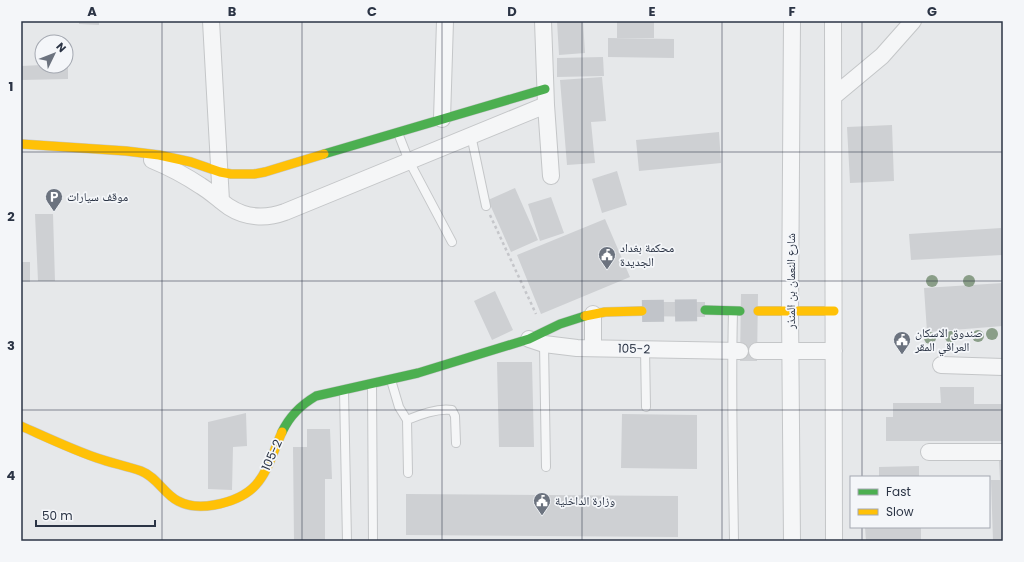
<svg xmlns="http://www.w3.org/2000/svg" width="1024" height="562" font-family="Poppins,'Noto Naskh Arabic',sans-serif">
<rect width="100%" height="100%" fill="#e6e8ea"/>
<path fill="#ced0d3" d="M 79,21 L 99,21 L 99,25 L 79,24 Z
M 557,21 L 583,21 L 585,53 L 559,55 Z
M 617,21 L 654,21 L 654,38 L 617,38 Z
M 608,38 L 674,39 L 674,58 L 608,57 Z
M 603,57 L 604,76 L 557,77 L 557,58 Z
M 66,64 L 68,64 L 68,79 L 21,80 L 21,66 L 42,65 L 42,66 L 66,66 Z
M 602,77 L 606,121 L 591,122 L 595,163 L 567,165 L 560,80 Z
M 892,125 L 894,181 L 850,183 L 847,127 Z
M 719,132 L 721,163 L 639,171 L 636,140 Z
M 617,171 L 627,205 L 602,213 L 592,179 Z
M 515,188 L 538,240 L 511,252 L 488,200 Z
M 551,197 L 564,233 L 540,241 L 528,204 Z
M 35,214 L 53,214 L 55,281 L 38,281 Z
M 605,219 L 630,277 L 541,314 L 517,255 Z
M 1001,228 L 1002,255 L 911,260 L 909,234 Z
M 21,262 L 30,262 L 30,282 L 21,282 Z
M 1003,283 L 1003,326 L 927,332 L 924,288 Z
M 495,291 L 513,330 L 492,340 L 474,301 Z
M 741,294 L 758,294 L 757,361 L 740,361 Z
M 642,302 L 705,302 L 705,317 L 642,316 Z
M 497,362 L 532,362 L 534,447 L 499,447 Z
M 940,387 L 974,387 L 974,404 L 1003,404 L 1003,441 L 886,441 L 886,417 L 893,417 L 893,403 L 941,403 Z
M 246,413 L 247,446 L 233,447 L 232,490 L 208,489 L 208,422 Z
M 622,414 L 697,415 L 697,469 L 621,468 Z
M 307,429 L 330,429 L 332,479 L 325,479 L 325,541 L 294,541 L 293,447 L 307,447 Z
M 999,461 L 1003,461 L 1003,541 L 993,541 L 991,480 L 1000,480 Z
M 919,466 L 919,477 L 879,477 L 879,467 Z
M 406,494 L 678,496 L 678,537 L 406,535 Z
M 865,527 L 921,527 L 921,541 L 866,541 Z"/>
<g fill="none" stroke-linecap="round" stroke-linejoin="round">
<path stroke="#c1c4c9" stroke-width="22" stroke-dasharray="22 11" stroke-linecap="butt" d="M 642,311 L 705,310"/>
<defs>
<path id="lane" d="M 398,133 L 409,161 L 452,242
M 471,135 L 486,206
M 733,312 C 731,388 733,465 734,541
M 544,344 L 546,467
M 645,349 L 646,407
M 391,380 L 399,407 L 407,420 L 408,473
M 372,384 L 373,541
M 344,391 L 347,541
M 407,420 C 421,414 437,408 452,410 L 455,416 L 456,443"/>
<path id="street" d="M 211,21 L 221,201
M 543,21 L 546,105 L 551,176
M 792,21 L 790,311 L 792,541
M 833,21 L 834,541
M 834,96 L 882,56 L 913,21
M 442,119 L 445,21
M 152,160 C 169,167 186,176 201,186 C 211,192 219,200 229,207 C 246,218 266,219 285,212 L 546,105
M 593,314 L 593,348
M 529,339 L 544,344 L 577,348 L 740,351
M 757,351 L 834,351
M 941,365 L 1003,367
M 929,452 L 1003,452"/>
<path id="fast" d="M 324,154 L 545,89
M 705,310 L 740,311
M 282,432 C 290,415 301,405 316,396 L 418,373 L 529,339 L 560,324 L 585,316"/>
<path id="slow" d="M 21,144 L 126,151 L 159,155 L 191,162 L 220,172 L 231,174 L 254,174 L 265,172 L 324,154
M 758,311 L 834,311
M 585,316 L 605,312 L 642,311
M 21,426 C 46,437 71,449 97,458 C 111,463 127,466 141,471 C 157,477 164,494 178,501 C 189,507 203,507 214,505 C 263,496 265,471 282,432"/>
</defs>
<use href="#lane" stroke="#c4c6c8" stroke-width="10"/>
<use href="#street" stroke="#c4c6c8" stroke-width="18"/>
<use href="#fast" stroke="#c4c6c8" stroke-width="10"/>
<use href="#slow" stroke="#c4c6c8" stroke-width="10"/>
<path stroke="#c5c6ca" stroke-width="2.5" stroke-dasharray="3 3" stroke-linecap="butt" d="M 490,215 L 536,314"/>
<use href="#lane" stroke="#f5f6f7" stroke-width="8"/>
<use href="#street" stroke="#f5f6f7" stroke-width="16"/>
<use href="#fast" stroke="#4caf50" stroke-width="9"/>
<use href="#slow" stroke="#ffc107" stroke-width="9"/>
</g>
<g fill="#8a9e88">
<circle cx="932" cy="281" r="6"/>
<circle cx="969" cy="281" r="6"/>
<circle cx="992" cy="334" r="6"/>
<circle cx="978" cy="336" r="6"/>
<circle cx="951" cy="337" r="6"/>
<circle cx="930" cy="338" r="6"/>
</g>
<path fill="none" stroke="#2b3445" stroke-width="1" stroke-opacity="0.55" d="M 162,21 L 162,541M 302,21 L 302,541M 442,21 L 442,541M 582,21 L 582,541M 722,21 L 722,541M 862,21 L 862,477M 21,152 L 1003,152M 21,281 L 1003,281M 21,410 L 1003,410M 862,527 L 862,541"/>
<defs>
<symbol id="parking-pin" viewBox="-11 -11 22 30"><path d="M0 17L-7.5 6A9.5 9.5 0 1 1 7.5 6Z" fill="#6c737f" stroke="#f4f6f9"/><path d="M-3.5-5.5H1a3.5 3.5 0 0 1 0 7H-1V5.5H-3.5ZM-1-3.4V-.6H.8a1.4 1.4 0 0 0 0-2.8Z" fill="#fff"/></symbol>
<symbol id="civic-pin" viewBox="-11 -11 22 30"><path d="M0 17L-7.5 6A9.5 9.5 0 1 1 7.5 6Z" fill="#6c737f" stroke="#f4f6f9"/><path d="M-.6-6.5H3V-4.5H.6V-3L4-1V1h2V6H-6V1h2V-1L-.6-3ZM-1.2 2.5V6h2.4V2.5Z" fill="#fff"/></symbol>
</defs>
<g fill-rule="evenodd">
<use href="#parking-pin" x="44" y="187" width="20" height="27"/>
<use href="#civic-pin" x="597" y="245" width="20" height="27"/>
<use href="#civic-pin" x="892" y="330" width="20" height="27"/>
<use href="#civic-pin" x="532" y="491" width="20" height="27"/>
</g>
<g text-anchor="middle" stroke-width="3.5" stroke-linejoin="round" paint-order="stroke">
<g font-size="12" fill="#2b3445" stroke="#f4f6f9" text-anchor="start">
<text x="67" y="201">موقف سيارات</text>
<text x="620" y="252">محكمة بغداد<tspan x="620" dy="14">الجديدة</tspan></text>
<text x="915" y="337">صندوق الاسكان<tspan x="915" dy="14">العراقي المقر</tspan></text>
<text x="555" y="505">وزارة الداخلية</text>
</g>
<g font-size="12" fill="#2b3445" stroke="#f4f6f9">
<text transform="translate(791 281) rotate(-90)" y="4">شارع النعمان بن المنذر</text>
<text transform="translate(634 349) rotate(2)" y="4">105-2</text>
<text transform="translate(272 455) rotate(-66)" y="4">105-2</text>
</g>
</g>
<rect width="1024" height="562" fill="none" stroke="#f4f6f9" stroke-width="44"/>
<rect x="850" y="476" width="140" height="52" fill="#f4f6f9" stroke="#a4a8b1"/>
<rect x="858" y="489" width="20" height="6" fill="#4caf50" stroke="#a4a8b1"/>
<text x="886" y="496" font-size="12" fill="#2b3445">Fast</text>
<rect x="858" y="509" width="20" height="6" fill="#ffc107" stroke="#a4a8b1"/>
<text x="886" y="516" font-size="12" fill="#2b3445">Slow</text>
<g transform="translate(54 54) rotate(47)"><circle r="19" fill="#f4f6f9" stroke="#a4a8b1"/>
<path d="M0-3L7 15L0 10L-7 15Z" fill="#6c737f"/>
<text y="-6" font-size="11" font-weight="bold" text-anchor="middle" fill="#2b3445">N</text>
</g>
<path d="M36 520v6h119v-6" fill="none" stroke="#2b3445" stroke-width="2"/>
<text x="42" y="520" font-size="12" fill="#2b3445" stroke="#f4f6f9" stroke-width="3" paint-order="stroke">50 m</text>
<rect x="22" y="22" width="980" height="518" fill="none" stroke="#2b3445" stroke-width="1.5"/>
<g font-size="13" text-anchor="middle" font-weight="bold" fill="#2b3445">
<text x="92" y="16">A</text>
<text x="232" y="16">B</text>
<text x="372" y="16">C</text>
<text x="512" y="16">D</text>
<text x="652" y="16">E</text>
<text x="792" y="16">F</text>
<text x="932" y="16">G</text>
<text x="11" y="91">1</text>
<text x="11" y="221">2</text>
<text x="11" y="350">3</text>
<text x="11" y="480">4</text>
</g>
</svg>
